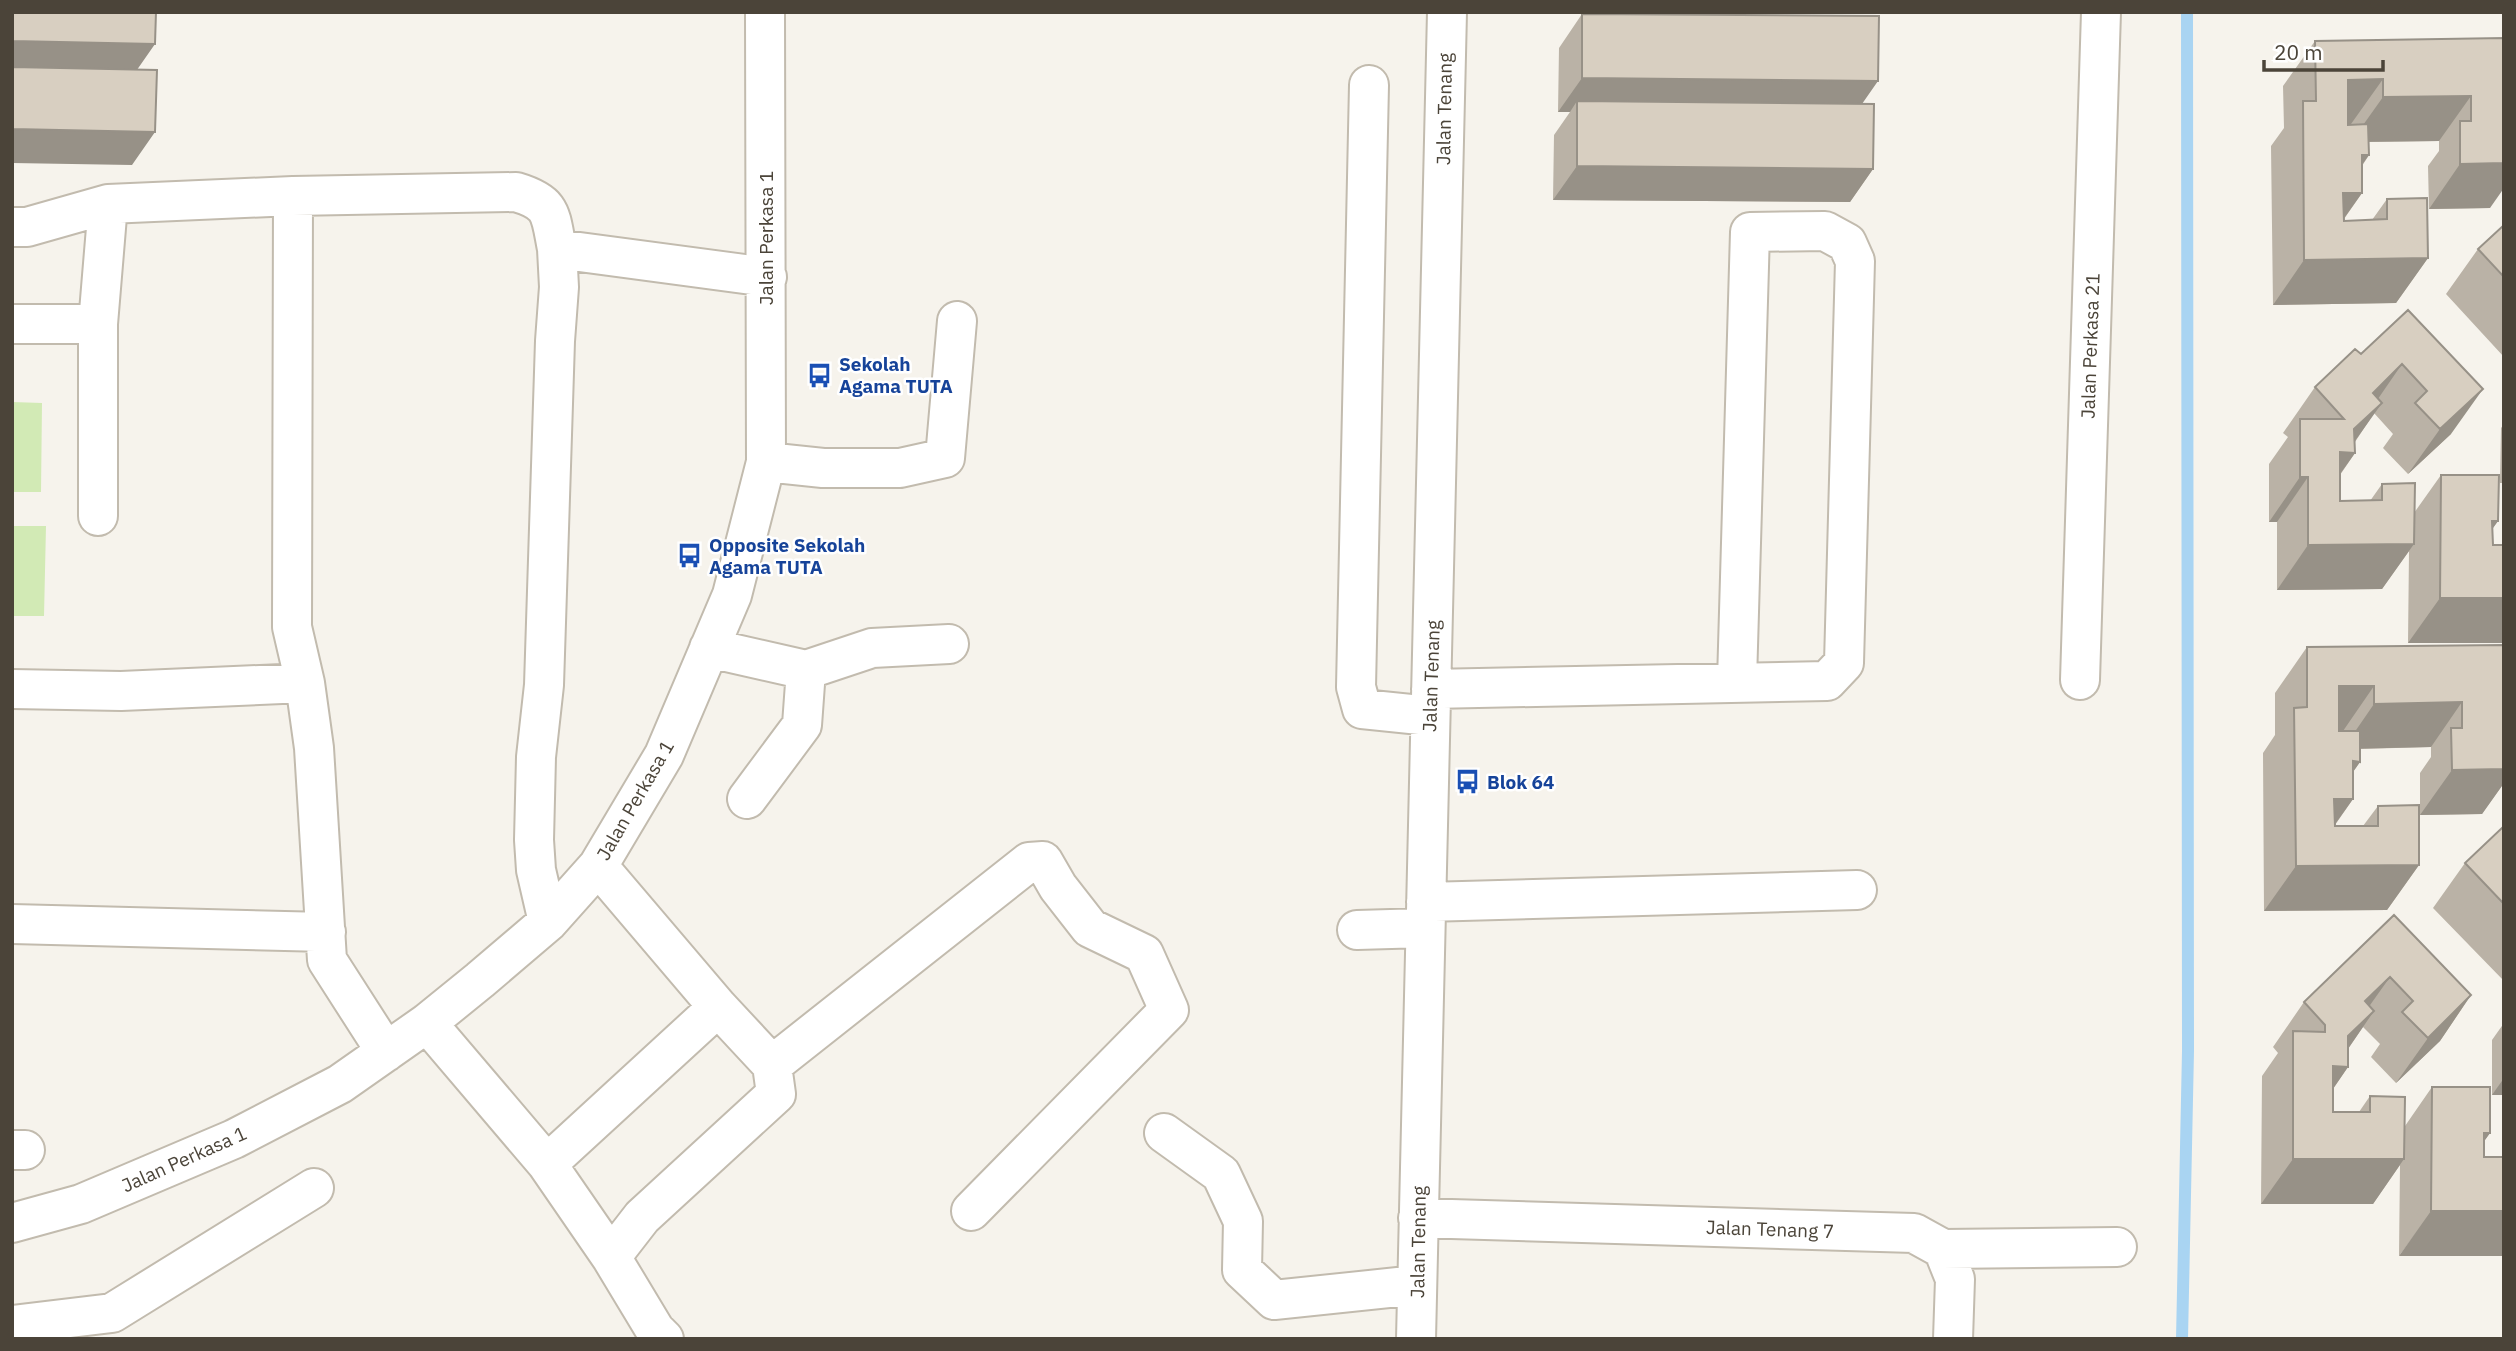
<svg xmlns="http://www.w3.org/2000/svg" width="2516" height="1351" font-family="'IBM Plex Sans',sans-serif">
<rect width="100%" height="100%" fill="#f6f3ec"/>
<path fill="#d2eab5" d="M 12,402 L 42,403 L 41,492 L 12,492 Z
M 12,526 L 46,526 L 44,616 L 12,616 Z"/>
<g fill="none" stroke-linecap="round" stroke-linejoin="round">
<path stroke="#a9d4f2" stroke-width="12" d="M 2182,1339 L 2188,1051 L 2187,12"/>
<defs>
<path id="minor" d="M 1369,85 L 1356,687 L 1362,709 L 1430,716
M 293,196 L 292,627 L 305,683
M 12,227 L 27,227 L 108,204 L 293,196 L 516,192 C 553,203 550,214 557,249
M 12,324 L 98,324
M 766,462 L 823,468 L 900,468 L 945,458 L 957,321
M 98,516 L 98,324 L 108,204
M 709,648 L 806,670 L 802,725 L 747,799
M 806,670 L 872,648 L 949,644
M 2080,680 L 2101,12
M 12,689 L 121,691 L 305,683 L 314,748 L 327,960 L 386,1052
M 1431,689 L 1827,681 L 1844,663 L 1855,261 L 1847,243 L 1825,231 L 1750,232 L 1737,681
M 1426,902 L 1857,890
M 548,922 L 536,870 L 534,840 L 536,757 L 544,685 L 555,341 L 559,287 L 557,249 L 767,277
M 12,924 L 326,932
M 1357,930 L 1425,928
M 427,1023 L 547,1164 L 611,1257 L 642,1217 L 776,1094 L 772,1065 L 718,1007 L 598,866
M 772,1065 L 1029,862 L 1043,861 L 1058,887 L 1090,928 L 1144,954 L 1169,1010 L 971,1211
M 1164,1133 L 1221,1174 L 1243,1221 L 1242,1270 L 1274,1300 L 1417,1285
M 12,1150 L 25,1150
M 547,1164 L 718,1007
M 1418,1218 L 1914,1233 L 1943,1249 L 2117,1247
M 12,1223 L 81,1204 L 234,1139 L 340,1084 L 427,1023 L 480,980 L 548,922 L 598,866 L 664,755 L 732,595 L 766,462 L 765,12
M 1943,1249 L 1955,1279 L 1953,1339
M 611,1257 L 655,1330 L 664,1339
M 12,1325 L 112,1313 L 314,1188
M 1416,1339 L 1447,12"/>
</defs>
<use href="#minor" stroke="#c2bbae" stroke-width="42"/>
<use href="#minor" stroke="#fff" stroke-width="38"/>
</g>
<path fill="#bab2a6" d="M 1582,14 L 1862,104 L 1873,169 L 1850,202 L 1553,200 L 1554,135 L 1570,112 L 1558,112 L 1559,48 Z
M 2504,38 L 2490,208 L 2429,209 L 2428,166 L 2439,151 L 2439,141 L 2369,142 L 2369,155 L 2362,166 L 2362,193 L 2344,219 L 2344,221 L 2372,220 L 2387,199 L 2428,258 L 2396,303 L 2273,305 L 2271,146 L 2284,128 L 2283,86 L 2315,41 Z
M 2504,225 L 2504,357 L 2446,294 L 2478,249 Z
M 2408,310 L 2451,434 L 2408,474 L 2383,448 L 2393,434 L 2374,413 L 2355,442 L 2355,453 L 2340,475 L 2340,501 L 2370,501 L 2382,484 L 2414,513 L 2441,475 L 2498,521 L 2492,529 L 2493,545 L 2504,545 L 2504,643 L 2408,643 L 2409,551 L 2382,589 L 2277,590 L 2277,522 L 2269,522 L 2269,464 L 2288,437 L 2283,433 L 2315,387 L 2361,354 Z
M 2504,424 L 2504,483 L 2500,483 L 2501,428 Z
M 2504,645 L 2504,783 L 2482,814 L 2420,815 L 2420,773 L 2431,757 L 2431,747 L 2360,749 L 2360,762 L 2353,772 L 2353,799 L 2335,825 L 2335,826 L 2363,826 L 2378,806 L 2419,865 L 2387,910 L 2264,911 L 2263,753 L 2275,735 L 2275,693 L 2307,647 Z
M 2504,826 L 2504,981 L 2433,908 L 2465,863 Z
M 2394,915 L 2471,995 L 2440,1041 L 2396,1083 L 2371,1057 L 2380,1044 L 2363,1027 L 2348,1049 L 2348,1067 L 2333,1089 L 2333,1112 L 2359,1112 L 2370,1096 L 2405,1126 L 2432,1087 L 2490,1133 L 2399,1256 L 2400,1165 L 2373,1204 L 2261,1204 L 2262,1076 L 2278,1053 L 2273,1047 L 2304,1002 Z
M 2504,1023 L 2504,1095 L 2492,1095 L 2492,1040 Z"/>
<path fill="#979187" d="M 12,41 L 155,44 L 132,77 L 12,75 Z
M 1582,78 L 1878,81 L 1855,114 L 1577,101 L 1570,112 L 1558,112 Z
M 2383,79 L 2351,124 L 2317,125 L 2348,80 Z
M 2471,96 L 2439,141 L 2351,142 L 2383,97 Z
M 12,129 L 155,132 L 132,165 L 12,163 Z
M 2362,155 L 2369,155 L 2337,200 Z
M 2504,163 L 2504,188 L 2490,208 L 2429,209 L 2460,164 Z
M 1577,166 L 1873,169 L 1850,202 L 1553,200 Z
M 2343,193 L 2362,193 L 2330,238 Z
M 2428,258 L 2396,303 L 2273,305 L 2304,260 Z
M 2402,364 L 2371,409 L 2373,393 Z
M 2483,389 L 2451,434 L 2408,474 L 2440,429 Z
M 2382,403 L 2350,448 L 2355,453 L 2323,498 L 2308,497 L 2354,429 Z
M 2300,477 L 2308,477 L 2277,522 L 2269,522 Z
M 2492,521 L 2498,521 L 2466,566 Z
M 2414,544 L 2382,589 L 2277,590 L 2308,545 Z
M 2440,598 L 2504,598 L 2504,643 L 2408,643 Z
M 2339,686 L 2374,686 L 2343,731 L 2308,731 Z
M 2462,702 L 2431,747 L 2343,749 L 2374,704 Z
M 2353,761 L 2360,762 L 2328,807 Z
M 2504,769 L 2504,783 L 2482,814 L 2420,815 L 2452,770 Z
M 2334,799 L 2353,799 L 2321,844 Z
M 2419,865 L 2387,910 L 2264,911 L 2296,866 Z
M 2390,977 L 2358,1022 L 2365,1001 Z
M 2471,995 L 2440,1041 L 2396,1083 L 2428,1038 Z
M 2374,1011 L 2343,1056 L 2348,1036 Z
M 2333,1066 L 2348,1067 L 2317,1112 Z
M 2504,1078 L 2504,1095 L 2492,1095 Z
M 2484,1133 L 2490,1133 L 2458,1178 Z
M 2293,1159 L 2404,1159 L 2373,1204 L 2261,1204 Z
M 2431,1211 L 2504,1211 L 2504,1256 L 2399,1256 Z"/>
<path fill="#d8cfc1" stroke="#979187" stroke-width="2" d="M 12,12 L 156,12 L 155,44 L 12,41 Z
M 1582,14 L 1879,16 L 1878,81 L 1582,78 Z
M 2504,38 L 2504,163 L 2460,164 L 2460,121 L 2471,121 L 2471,96 L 2383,97 L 2383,79 L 2348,80 L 2348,125 L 2368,124 L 2369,155 L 2362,155 L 2362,193 L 2343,193 L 2344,221 L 2387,219 L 2387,199 L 2427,198 L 2428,258 L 2304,260 L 2303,101 L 2316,101 L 2315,41 Z
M 12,67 L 157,70 L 155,132 L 12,129 Z
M 1577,101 L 1874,104 L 1873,169 L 1577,166 Z
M 2504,225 L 2504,277 L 2478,249 Z
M 2408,310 L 2483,389 L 2440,429 L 2415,403 L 2427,391 L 2402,364 L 2373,393 L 2382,403 L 2354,429 L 2355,453 L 2340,452 L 2340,501 L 2382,500 L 2382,484 L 2415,483 L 2414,544 L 2308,545 L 2308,477 L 2300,477 L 2300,419 L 2344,419 L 2315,387 L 2355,349 L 2361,354 Z
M 2441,475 L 2499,475 L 2498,521 L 2492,521 L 2493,545 L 2504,545 L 2504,598 L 2440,598 Z
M 2504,645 L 2504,769 L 2452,770 L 2451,728 L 2462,728 L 2462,702 L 2374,704 L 2374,686 L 2339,686 L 2339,731 L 2360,731 L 2360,762 L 2353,761 L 2353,799 L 2334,799 L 2335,826 L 2378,826 L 2378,806 L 2419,805 L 2419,865 L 2296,866 L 2294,708 L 2307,707 L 2307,647 Z
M 2504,826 L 2504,904 L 2465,863 Z
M 2394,915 L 2471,995 L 2428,1038 L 2402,1012 L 2413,1001 L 2390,977 L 2365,1001 L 2374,1011 L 2348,1036 L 2348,1067 L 2333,1066 L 2333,1112 L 2370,1112 L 2370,1096 L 2405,1097 L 2404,1159 L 2293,1159 L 2293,1031 L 2325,1032 L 2325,1025 L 2304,1002 Z
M 2432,1087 L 2490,1087 L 2490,1133 L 2484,1133 L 2484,1157 L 2504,1157 L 2504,1211 L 2431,1211 Z"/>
<defs>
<symbol id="bus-bare" viewBox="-9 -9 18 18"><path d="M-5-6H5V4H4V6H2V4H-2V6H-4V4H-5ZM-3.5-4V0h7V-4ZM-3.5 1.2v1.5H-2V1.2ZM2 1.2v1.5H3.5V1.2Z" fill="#1a4fb4" stroke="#fff" stroke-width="2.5" paint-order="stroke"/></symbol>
</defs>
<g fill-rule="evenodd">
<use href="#bus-bare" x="802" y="358" width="35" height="35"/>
<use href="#bus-bare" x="672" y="538" width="35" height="35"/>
<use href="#bus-bare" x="1450" y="764" width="35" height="35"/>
</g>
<g text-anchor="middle" stroke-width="5" stroke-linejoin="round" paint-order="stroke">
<g font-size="19" fill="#4b4439" stroke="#fff">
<text transform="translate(1444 109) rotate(-89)" y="7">Jalan Tenang</text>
<text transform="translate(766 238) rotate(-90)" y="7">Jalan Perkasa 1</text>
<text transform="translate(2090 346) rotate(-88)" y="7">Jalan Perkasa 21</text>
<text transform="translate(1431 676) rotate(-88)" y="7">Jalan Tenang</text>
<text transform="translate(635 800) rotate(-60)" y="7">Jalan Perkasa 1</text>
<text transform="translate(184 1159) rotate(-24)" y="7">Jalan Perkasa 1</text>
<text transform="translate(1770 1229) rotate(2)" y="7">Jalan Tenang 7</text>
<text transform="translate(1418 1242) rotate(-89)" y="7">Jalan Tenang</text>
</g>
<g font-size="19" font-weight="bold" fill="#164399" stroke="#fff" text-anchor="start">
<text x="839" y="371">Sekolah<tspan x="839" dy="22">Agama TUTA</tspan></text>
<text x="709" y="552">Opposite Sekolah<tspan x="709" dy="22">Agama TUTA</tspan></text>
<text x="1487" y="789">Blok 64</text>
</g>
</g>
<rect width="2516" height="1351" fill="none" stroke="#4b4439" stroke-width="28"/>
<path d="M2264 60v10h119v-10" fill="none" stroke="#4b4439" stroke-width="3.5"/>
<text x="2274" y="60" font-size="21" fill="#4b4439" stroke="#ffffff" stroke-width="5" paint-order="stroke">20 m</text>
</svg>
